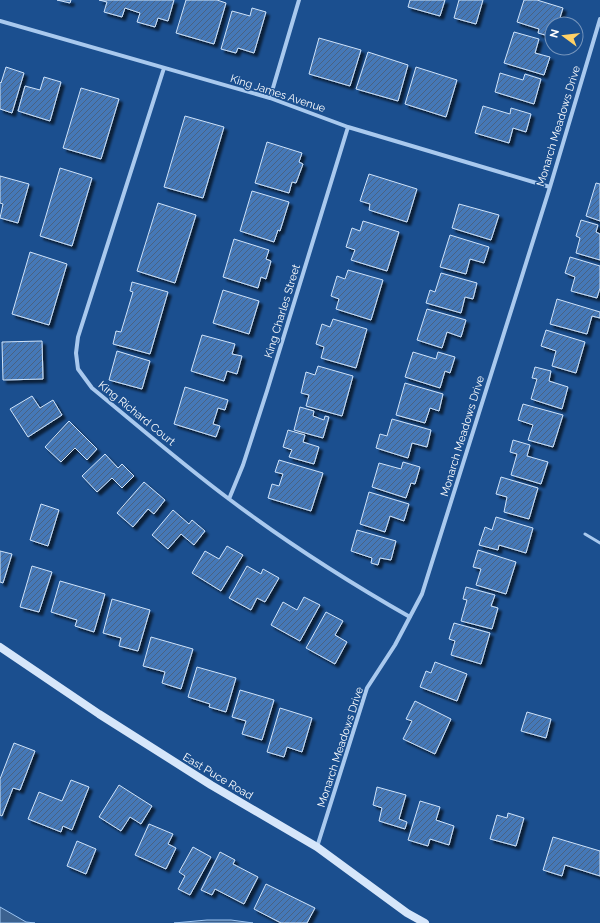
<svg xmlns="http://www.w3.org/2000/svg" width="600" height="923" font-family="Raleway,sans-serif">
<defs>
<pattern id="building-hatch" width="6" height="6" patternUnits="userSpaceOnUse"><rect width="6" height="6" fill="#4478b7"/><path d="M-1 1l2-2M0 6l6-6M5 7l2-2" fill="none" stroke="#486282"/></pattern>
<filter id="shadow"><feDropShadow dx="3.5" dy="3.5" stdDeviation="1" flood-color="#0009"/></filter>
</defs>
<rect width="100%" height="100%" fill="#1b4f8f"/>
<path fill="#3c6290" stroke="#9cc4f0" d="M 0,907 L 26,922 L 35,923 L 0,923 Z
M 207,920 L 231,920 L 253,923 L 174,923 Z"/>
<path fill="url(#building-hatch)" stroke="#cfe3fa" filter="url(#shadow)" d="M 57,0 L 71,0 L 70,3 Z
M 99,0 L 174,0 L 168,21 L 158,18 L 155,27 L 137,22 L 140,13 L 125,8 L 122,17 L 104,12 L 107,2 Z
M 186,0 L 217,0 L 226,3 L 214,44 L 176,33 Z
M 410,0 L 445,0 L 440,16 L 408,7 Z
M 459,0 L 483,0 L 476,24 L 454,18 Z
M 524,0 L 537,0 L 563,8 L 558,24 L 552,24 L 552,37 L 538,33 L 539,29 L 517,22 Z
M 252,8 L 266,12 L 254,53 L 238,48 L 236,53 L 221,49 L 232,11 L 250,16 Z
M 514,32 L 539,39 L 535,53 L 550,57 L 544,75 L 504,63 Z
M 319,38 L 361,50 L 350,86 L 309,74 Z
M 368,52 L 408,65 L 398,101 L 356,89 Z
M 6,67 L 24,73 L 12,113 L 0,109 L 0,82 L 1,83 Z
M 416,67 L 457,80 L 446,117 L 405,104 Z
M 500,73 L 523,80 L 525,74 L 541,79 L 534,104 L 495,92 Z
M 44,77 L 61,82 L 50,121 L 18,111 L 25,86 L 40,90 Z
M 81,88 L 119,99 L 101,159 L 63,148 Z
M 483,106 L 510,114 L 511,108 L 531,114 L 526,132 L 513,128 L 509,143 L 475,133 Z
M 185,116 L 224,127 L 203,198 L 164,187 Z
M 267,142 L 302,153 L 299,162 L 303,164 L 296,183 L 292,182 L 289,193 L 255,183 Z
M 60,168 L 92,178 L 72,246 L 40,236 Z
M 369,174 L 417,189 L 407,222 L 369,210 L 370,204 L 360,201 Z
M 0,176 L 29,184 L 18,223 L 0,218 L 3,204 L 0,203 Z
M 596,183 L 600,184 L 600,221 L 586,216 Z
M 252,191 L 289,202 L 280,231 L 278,230 L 274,242 L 240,231 Z
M 158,203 L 196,215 L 175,283 L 137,271 Z
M 459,204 L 499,215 L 491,240 L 452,228 Z
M 581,220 L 598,225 L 596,232 L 600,234 L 600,260 L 576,253 L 580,238 L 576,236 Z
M 363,221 L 399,232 L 387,271 L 351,260 L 355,250 L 346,247 L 352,228 L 360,231 Z
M 450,235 L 489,247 L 484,263 L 470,259 L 466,274 L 440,267 Z
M 234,239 L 269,250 L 266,259 L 271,261 L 266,279 L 261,277 L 258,288 L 223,277 Z
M 30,252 L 67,264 L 49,325 L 12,314 Z
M 570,257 L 600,266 L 600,288 L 597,298 L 571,291 L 575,277 L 565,273 Z
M 348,270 L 383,280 L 371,320 L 336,309 L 339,299 L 331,296 L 337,276 L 345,279 Z
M 441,273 L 477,283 L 473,299 L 465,297 L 461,313 L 426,303 L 430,290 L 435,292 Z
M 132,282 L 168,292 L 150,354 L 113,344 L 116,331 L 121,332 L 133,292 L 130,291 Z
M 223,290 L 259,301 L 249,334 L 213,323 Z
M 557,299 L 600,312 L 600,318 L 592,316 L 587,334 L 550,324 Z
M 427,309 L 466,320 L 461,337 L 447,332 L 442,348 L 417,340 Z
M 333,319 L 367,329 L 356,368 L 321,358 L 324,347 L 316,344 L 322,324 L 330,327 Z
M 546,330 L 585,342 L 576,373 L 552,366 L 556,351 L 541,346 Z
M 202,335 L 235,344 L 232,354 L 242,356 L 237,374 L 227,371 L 224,381 L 191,371 Z
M 42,341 L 43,379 L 3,380 L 2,342 Z
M 117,351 L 150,361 L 142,389 L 109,380 Z
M 413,352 L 436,359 L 438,352 L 455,357 L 450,373 L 445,371 L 440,388 L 405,377 Z
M 318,366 L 353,376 L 342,416 L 306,406 L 309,395 L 301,393 L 306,372 L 315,375 Z
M 535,367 L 551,371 L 549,381 L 568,387 L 562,409 L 531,399 L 537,379 L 532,378 Z
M 405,383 L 443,394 L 439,411 L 430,408 L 425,423 L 396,415 Z
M 185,387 L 228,400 L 225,410 L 218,408 L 213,424 L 220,426 L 216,437 L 174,424 Z
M 32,396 L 40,408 L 53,400 L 62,415 L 28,437 L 10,409 Z
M 523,404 L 563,415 L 553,447 L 528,440 L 533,425 L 518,420 Z
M 300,407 L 314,411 L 313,416 L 324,420 L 325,416 L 329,417 L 323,438 L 294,430 Z
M 392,419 L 431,430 L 427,447 L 412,443 L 408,458 L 376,448 L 380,434 L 387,436 Z
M 69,421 L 97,449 L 87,460 L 75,448 L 61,462 L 45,447 Z
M 288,430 L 305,435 L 303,442 L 319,447 L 314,464 L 289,457 L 292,450 L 283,447 Z
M 513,440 L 530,445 L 527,456 L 548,462 L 541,484 L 511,475 L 517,454 L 510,452 Z
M 105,454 L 118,468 L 122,464 L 134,476 L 122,488 L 112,478 L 97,492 L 82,476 Z
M 279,460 L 323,473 L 311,511 L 268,498 L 272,484 L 279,486 L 283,474 L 275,472 Z
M 403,462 L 420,467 L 415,484 L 411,483 L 406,498 L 372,487 L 379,463 L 401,469 Z
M 501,477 L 538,488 L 529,519 L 504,512 L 507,497 L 496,494 Z
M 144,482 L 165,500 L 154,514 L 148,509 L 133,527 L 117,513 Z
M 369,492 L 409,504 L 404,521 L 390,516 L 385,532 L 360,524 Z
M 41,504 L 59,510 L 48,546 L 30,540 Z
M 173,510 L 189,524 L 192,520 L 205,531 L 194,545 L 181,534 L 168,549 L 152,535 Z
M 496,517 L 533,528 L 526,553 L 499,545 L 498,550 L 479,545 L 485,527 L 492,530 Z
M 357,530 L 396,541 L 391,560 L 380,558 L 378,565 L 371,563 L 372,558 L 351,551 Z
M 227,546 L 243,555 L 221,591 L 192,573 L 205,551 L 219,559 Z
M 478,550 L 516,562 L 506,594 L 476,585 L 481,569 L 473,567 Z
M 0,551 L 12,554 L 3,583 L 0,582 Z
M 32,566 L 52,572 L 39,612 L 20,607 Z
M 247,566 L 261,574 L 263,569 L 279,578 L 265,602 L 257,598 L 251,610 L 229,598 Z
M 60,581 L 105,594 L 94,632 L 75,626 L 77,620 L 51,612 Z
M 466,587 L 495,595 L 491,606 L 498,608 L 492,629 L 461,621 L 467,600 L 463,599 Z
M 304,597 L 320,605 L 300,641 L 271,625 L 283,602 L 297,610 Z
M 112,599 L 150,610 L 138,651 L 119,646 L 121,638 L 103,633 Z
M 326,612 L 343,621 L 335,635 L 347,642 L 335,664 L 306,648 Z
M 454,623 L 490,633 L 481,664 L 451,655 L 455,641 L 449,639 Z
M 151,637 L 193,649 L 181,689 L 162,683 L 165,672 L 143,666 Z
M 435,662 L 467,674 L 457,701 L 420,687 L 426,671 L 431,673 Z
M 197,667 L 236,678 L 226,712 L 209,707 L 210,704 L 188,697 Z
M 240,690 L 274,700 L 262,740 L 242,734 L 246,721 L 232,717 Z
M 415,701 L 451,719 L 435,754 L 403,739 L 412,721 L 406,719 Z
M 280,708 L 312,718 L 302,752 L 287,747 L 284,757 L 267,752 Z
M 527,712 L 551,719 L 546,738 L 521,731 Z
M 14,743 L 35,751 L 20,790 L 13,788 L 2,816 L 0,815 L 0,779 Z
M 71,780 L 89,787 L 72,830 L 63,826 L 61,832 L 28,819 L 39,792 L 62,801 Z
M 119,785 L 152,806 L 141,824 L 130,817 L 121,831 L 99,817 Z
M 377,787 L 406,795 L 399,819 L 407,822 L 405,829 L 379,821 L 382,808 L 373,805 Z
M 420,801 L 440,807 L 436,820 L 454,826 L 449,845 L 430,839 L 428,846 L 408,840 Z
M 508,813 L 524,818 L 516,846 L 490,839 L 497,815 L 507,818 Z
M 149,824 L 173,834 L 168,844 L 176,848 L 166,869 L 135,855 Z
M 553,837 L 600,851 L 600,876 L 565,865 L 562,876 L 543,870 Z
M 77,841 L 96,849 L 86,874 L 67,866 Z
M 193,847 L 211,857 L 190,895 L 178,889 L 185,876 L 179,872 Z
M 220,852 L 235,860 L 233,864 L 258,877 L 244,904 L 215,889 L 212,895 L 201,890 Z
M 266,884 L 315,908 L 307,923 L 281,923 L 254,909 Z"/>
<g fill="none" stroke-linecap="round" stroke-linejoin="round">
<path stroke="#a9c9ee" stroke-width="3" d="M 585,534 L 600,543"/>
<path stroke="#a9c9ee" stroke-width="4" d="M 0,21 L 270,98 L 348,127 L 550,187
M 164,68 L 78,337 L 76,353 L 78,369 L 92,388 C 137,425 182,464 229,499 C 286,542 347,581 410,617
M 270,98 L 299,0
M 229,499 L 243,465 L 267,391 L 348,127
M 317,847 L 367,688 L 395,645 L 422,594 L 550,187 L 600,19"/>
<path stroke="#d6e6fa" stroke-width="8" d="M 0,647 L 99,714 L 211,785 L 317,847 L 407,913 L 425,923"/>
</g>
<g text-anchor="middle" stroke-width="3" stroke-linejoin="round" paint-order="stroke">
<g font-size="11" fill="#fff" stroke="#1b4f8f">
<text transform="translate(278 93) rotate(18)" y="4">King James Avenue</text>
<text transform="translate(558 126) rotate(-73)" y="4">Monarch Meadows Drive</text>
<text transform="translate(282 311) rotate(-73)" y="4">King Charles Street</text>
<text transform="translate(137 413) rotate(39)" y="4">King Richard Court</text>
<text transform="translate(462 436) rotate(-73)" y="4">Monarch Meadows Drive</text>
<text transform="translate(340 747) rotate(-72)" y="4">Monarch Meadows Drive</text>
<text transform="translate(218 776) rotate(31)" y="4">East Puce Road</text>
</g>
</g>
<g transform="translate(564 36) rotate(285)"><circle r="19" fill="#1b4f8f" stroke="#7695bc"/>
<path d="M0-3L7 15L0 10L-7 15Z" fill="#ffd166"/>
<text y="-6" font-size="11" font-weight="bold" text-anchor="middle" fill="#ffffff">N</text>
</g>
</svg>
